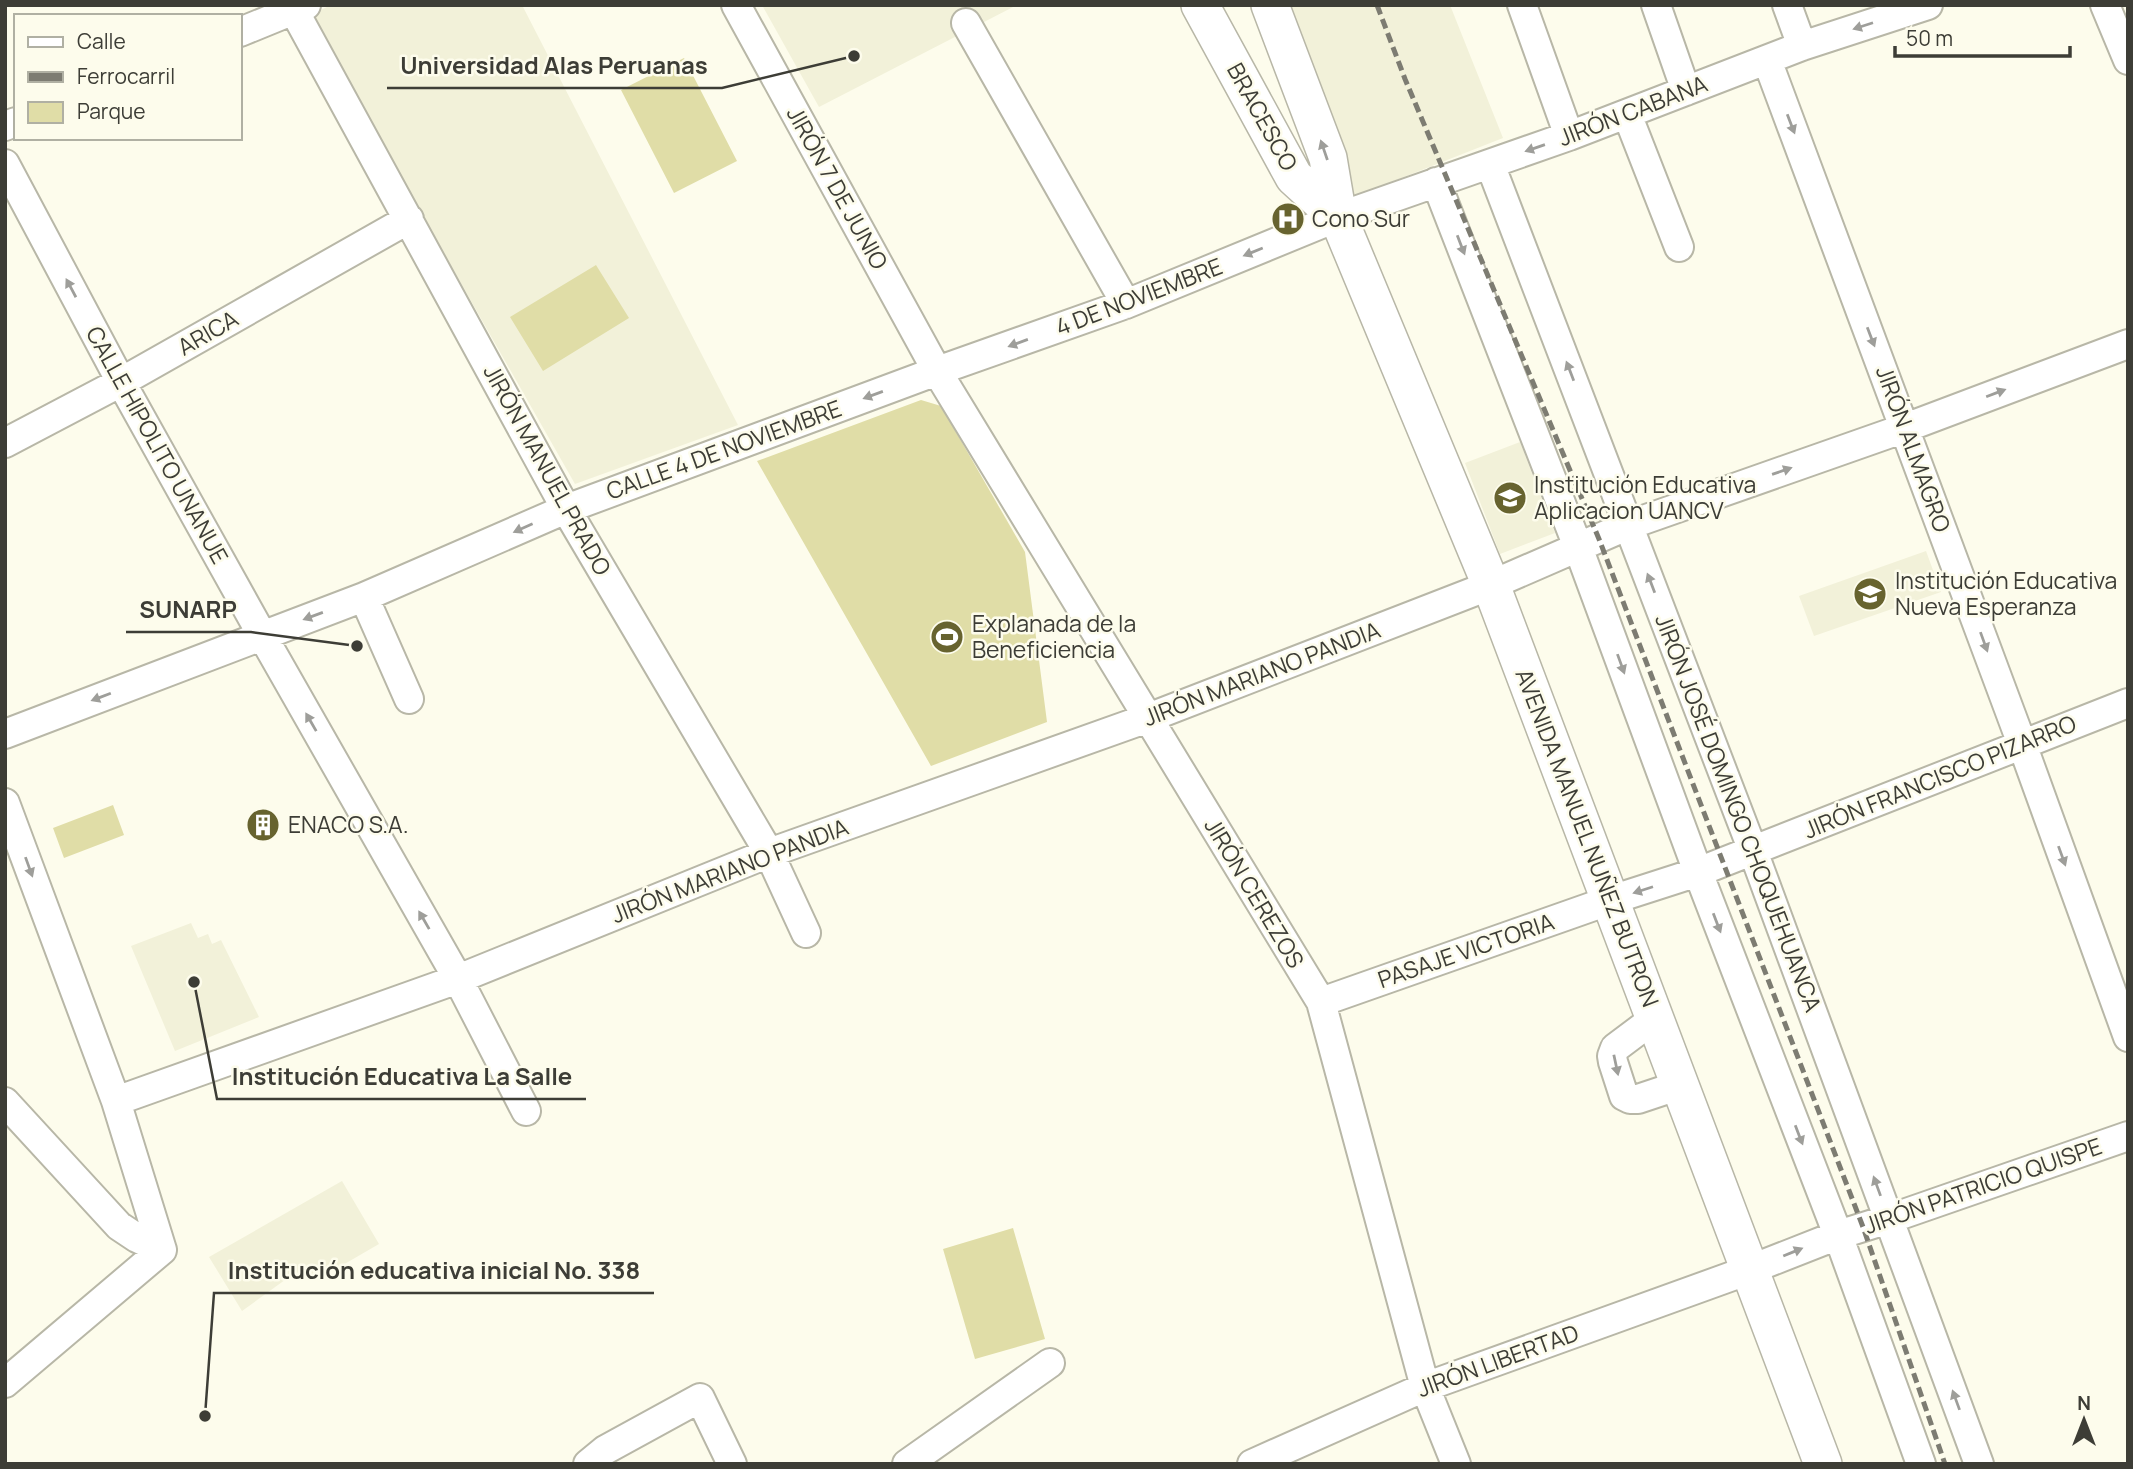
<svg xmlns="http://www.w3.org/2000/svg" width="2133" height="1469" font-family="Manrope,sans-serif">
<rect width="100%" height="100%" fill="#fdfcec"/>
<path fill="#f2f1d9" d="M 331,5 L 522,5 L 738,425 L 575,484 L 309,16 Z
M 762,5 L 1017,5 L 819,107 Z
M 1282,5 L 1450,5 L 1503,138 L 1348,199 Z
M 1520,442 L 1555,533 L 1500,554 L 1465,463 Z
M 1926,551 L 1941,592 L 1814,636 L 1799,596 Z
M 191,923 L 198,938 L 208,934 L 212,944 L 221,940 L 259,1017 L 175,1051 L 131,946 Z
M 342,1181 L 379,1244 L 329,1273 L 308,1277 L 296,1272 L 242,1311 L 209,1257 Z"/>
<path fill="#e0dda7" d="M 684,58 L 737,161 L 674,193 L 621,90 Z
M 596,265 L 629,318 L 543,371 L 510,317 Z
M 921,400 L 941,406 L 1025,552 L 1047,722 L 931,766 L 757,461 Z
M 113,805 L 124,835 L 64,858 L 53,828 Z
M 1013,1228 L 1045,1339 L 975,1359 L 943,1249 Z"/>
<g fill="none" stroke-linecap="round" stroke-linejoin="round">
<defs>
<path id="minor" d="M 291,5 L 566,509 L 769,853 L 806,933
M 736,5 L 937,371 L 1321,1002 L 1425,1387 L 1456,1464
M 1522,5 L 1569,136
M 1656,5 L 1686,91
M 1787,5 L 1802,46
M 2105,5 L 2128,60
M 966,23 L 1126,304
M 240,32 L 306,5
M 1767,60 L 2022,744 L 2128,1037
M 1627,114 L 1679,247
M 5,126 L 16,122
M 5,164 L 121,382 L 262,635 L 458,979 L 526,1111
M 1490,164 L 1753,851 L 1979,1464
M 1436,182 L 1578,547 L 1698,872 L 1838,1235 L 1921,1464
M 5,443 L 121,382 L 409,219
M 364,597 L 409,699
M 5,734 L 364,597 L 566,509 L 937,371 L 1126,304 L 1338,217 L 1569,136 L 1802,46 L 1928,5
M 5,803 L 116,1101 L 162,1250
M 1321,1002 L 1611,900 L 1698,872 L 2128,703
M 1655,1018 L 1615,1048 L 1612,1056 L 1613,1062 L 1624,1096 L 1630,1099 L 1638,1099 L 1680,1085
M 116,1101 L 458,979 L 769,853 L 1148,718 L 1491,585 L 1629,525 L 1905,428 L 2128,344
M 5,1102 L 119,1226 L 137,1238 L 162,1250
M 5,1383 L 162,1250
M 588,1464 L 605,1450 L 700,1398 L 732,1464
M 907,1464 L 1050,1363
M 1252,1464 L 1425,1387 L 1749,1270 L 1838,1235 L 1889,1219 L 2128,1136"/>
<path id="major" d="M 1200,5 L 1294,177 L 1338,217
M 1270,5 L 1328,158 L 1338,217 L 1491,585 L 1823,1464"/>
</defs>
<use href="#minor" stroke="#b8b7a7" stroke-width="32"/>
<use href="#major" stroke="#b8b7a7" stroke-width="40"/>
<use href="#minor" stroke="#fff" stroke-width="28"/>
<use href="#major" stroke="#fff" stroke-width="37"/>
<path stroke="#7d7c72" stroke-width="5" stroke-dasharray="10 5" stroke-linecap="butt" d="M 1377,5 L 1405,79 L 1599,539 L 1863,1227 L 1945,1464"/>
</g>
<defs><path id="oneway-solid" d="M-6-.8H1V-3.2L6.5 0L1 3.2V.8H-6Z" transform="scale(1.75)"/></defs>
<g fill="#9e9e9a">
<use href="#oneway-solid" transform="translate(1863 26) rotate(162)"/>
<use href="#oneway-solid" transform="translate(1791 124) rotate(69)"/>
<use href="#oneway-solid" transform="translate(1535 148) rotate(161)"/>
<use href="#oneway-solid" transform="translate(1324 150) rotate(-109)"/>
<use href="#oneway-solid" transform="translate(1461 245) rotate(69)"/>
<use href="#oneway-solid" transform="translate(1253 252) rotate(158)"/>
<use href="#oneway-solid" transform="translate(71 288) rotate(-118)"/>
<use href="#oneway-solid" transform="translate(1871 337) rotate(69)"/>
<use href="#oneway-solid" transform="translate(1018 343) rotate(160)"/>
<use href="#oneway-solid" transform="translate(1570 371) rotate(-111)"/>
<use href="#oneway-solid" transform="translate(1996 393) rotate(-21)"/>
<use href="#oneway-solid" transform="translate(873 395) rotate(160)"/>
<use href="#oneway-solid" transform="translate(1782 471) rotate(-19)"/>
<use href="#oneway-solid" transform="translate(523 528) rotate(156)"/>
<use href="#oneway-solid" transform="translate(1651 583) rotate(-111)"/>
<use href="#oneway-solid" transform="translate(313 616) rotate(160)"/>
<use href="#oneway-solid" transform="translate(1984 642) rotate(70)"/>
<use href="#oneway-solid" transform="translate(1621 664) rotate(70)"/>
<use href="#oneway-solid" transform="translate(101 697) rotate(159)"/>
<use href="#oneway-solid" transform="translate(311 722) rotate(-120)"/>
<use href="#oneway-solid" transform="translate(2062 856) rotate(70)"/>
<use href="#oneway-solid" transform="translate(29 867) rotate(70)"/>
<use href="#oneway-solid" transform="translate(1643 890) rotate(162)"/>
<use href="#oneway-solid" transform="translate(424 920) rotate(-120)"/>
<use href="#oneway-solid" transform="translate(1717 923) rotate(69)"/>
<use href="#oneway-solid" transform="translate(1616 1065) rotate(78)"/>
<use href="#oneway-solid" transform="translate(1799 1135) rotate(69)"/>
<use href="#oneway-solid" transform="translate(1877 1186) rotate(-110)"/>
<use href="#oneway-solid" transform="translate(1793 1252) rotate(-22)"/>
<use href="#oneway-solid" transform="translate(1956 1400) rotate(-110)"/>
</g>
<defs>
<symbol id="hospital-disc" viewBox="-11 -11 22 22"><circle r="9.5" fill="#67632f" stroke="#fdfcec"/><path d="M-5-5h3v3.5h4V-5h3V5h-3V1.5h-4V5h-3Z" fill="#fff"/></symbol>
<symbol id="school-disc" viewBox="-11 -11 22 22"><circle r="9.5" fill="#67632f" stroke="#fdfcec"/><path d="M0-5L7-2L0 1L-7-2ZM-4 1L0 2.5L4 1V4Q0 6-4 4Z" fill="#fff"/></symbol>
<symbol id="stadium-disc" viewBox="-11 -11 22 22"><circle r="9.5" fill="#67632f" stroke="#fdfcec"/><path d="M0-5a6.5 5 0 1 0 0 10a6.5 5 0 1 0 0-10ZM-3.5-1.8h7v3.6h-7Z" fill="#fff"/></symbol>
<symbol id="building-disc" viewBox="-11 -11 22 22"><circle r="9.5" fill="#67632f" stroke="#fdfcec"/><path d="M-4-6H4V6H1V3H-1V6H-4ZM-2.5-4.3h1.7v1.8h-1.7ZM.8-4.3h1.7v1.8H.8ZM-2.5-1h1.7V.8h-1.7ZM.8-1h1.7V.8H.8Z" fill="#fff"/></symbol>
</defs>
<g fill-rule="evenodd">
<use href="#hospital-disc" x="1269" y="200" width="38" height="38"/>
<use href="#school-disc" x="1491" y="479" width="38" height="38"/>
<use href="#school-disc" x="1851" y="575" width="38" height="38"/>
<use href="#stadium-disc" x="928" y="618" width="38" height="38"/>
<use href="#building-disc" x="244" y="806" width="38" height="38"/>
</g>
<g text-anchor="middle" stroke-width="5" stroke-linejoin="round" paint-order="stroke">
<g font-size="23" fill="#3d3d36" stroke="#fdfcec">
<text transform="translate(1633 111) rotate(-21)" y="8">JIRÓN CABANA</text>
<text transform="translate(1262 117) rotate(61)" y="8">BRACESCO</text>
<text transform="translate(837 188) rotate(61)" y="8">JIRÓN 7 DE JUNIO</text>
<text transform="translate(1139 297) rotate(-21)" y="8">4 DE NOVIEMBRE</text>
<text transform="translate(208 333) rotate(-30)" y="8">ARICA</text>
<text transform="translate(157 445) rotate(61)" y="8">CALLE HIPOLITO UNANUE</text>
<text transform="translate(1913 449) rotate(70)" y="8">JIRÓN ALMAGRO</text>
<text transform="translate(724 450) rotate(-20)" y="8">CALLE 4 DE NOVIEMBRE</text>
<text transform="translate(547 470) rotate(61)" y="8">JIRÓN MANUEL PRADO</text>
<text transform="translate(1262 674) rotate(-21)" y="8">JIRÓN MARIANO PANDIA</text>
<text transform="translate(1940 777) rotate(-22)" y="8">JIRÓN FRANCISCO PIZARRO</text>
<text transform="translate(1738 813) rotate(69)" y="8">JIRÓN JOSÉ DOMINGO CHOQUEHUANCA</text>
<text transform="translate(1587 838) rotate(69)" y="8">AVENIDA MANUEL NUÑEZ BUTRON</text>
<text transform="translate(730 871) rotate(-21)" y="8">JIRÓN MARIANO PANDIA</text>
<text transform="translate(1254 893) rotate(59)" y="8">JIRÓN CEREZOS</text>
<text transform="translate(1466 951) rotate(-19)" y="8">PASAJE VICTORIA</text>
<text transform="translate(1983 1186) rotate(-19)" y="8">JIRÓN PATRICIO QUISPE</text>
<text transform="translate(1498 1361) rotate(-20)" y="8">JIRÓN LIBERTAD</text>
</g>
<g font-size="23" fill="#3d3d36" stroke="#fdfcec" text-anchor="start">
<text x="1312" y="227">Cono Sur</text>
<text x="1534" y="493">Institución Educativa<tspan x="1534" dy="26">Aplicacion UANCV</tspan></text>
<text x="1895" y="589">Institución Educativa<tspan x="1895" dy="26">Nueva Esperanza</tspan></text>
<text x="972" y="632">Explanada de la<tspan x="972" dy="26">Beneficiencia</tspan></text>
<text x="288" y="833">ENACO S.A.</text>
</g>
</g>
<path fill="none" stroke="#3d3d36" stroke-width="2.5" d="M854 56L722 88H387M357 646L251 632H126M194 982L217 1099H586M205 1416L214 1293H654"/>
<g fill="#3d3d36" stroke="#fdfcec" stroke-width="2.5">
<circle cx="854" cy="56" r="7"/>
<circle cx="357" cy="646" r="7"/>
<circle cx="194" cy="982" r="7"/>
<circle cx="205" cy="1416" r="7"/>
</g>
<g font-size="24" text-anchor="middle" font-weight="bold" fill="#3d3d36" stroke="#fdfcec" stroke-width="5" stroke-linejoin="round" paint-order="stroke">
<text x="554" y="74">Universidad Alas Peruanas</text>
<text x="188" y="618">SUNARP</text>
<text x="402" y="1085">Institución Educativa La Salle</text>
<text x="434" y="1279">Institución educativa inicial No. 338</text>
</g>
<rect width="2133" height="1469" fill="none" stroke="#3d3d36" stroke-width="14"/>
<rect x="14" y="14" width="228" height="126" fill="#fdfcec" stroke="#b0b0a3" stroke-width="2"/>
<rect x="28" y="37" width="35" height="10" fill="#ffffff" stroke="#b0b0a3" stroke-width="2"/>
<text x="77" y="49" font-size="21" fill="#3d3d36">Calle</text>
<rect x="28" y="72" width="35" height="10" fill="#7d7c72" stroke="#b0b0a3" stroke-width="2"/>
<text x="77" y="84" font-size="21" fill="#3d3d36">Ferrocarril</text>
<rect x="28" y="102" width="35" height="21" fill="#e0dda7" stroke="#b0b0a3" stroke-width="2"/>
<text x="77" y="119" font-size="21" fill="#3d3d36">Parque</text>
<g transform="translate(2084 1420)" stroke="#fdfcec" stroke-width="5" paint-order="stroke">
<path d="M0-5L12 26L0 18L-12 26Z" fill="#3d3d36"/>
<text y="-10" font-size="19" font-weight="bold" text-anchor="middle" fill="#3d3d36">N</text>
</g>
<path d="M1895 46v10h175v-10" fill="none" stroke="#3d3d36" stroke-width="3.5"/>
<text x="1906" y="46" font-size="21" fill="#3d3d36" stroke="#fdfcec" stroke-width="5" paint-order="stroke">50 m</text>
</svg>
